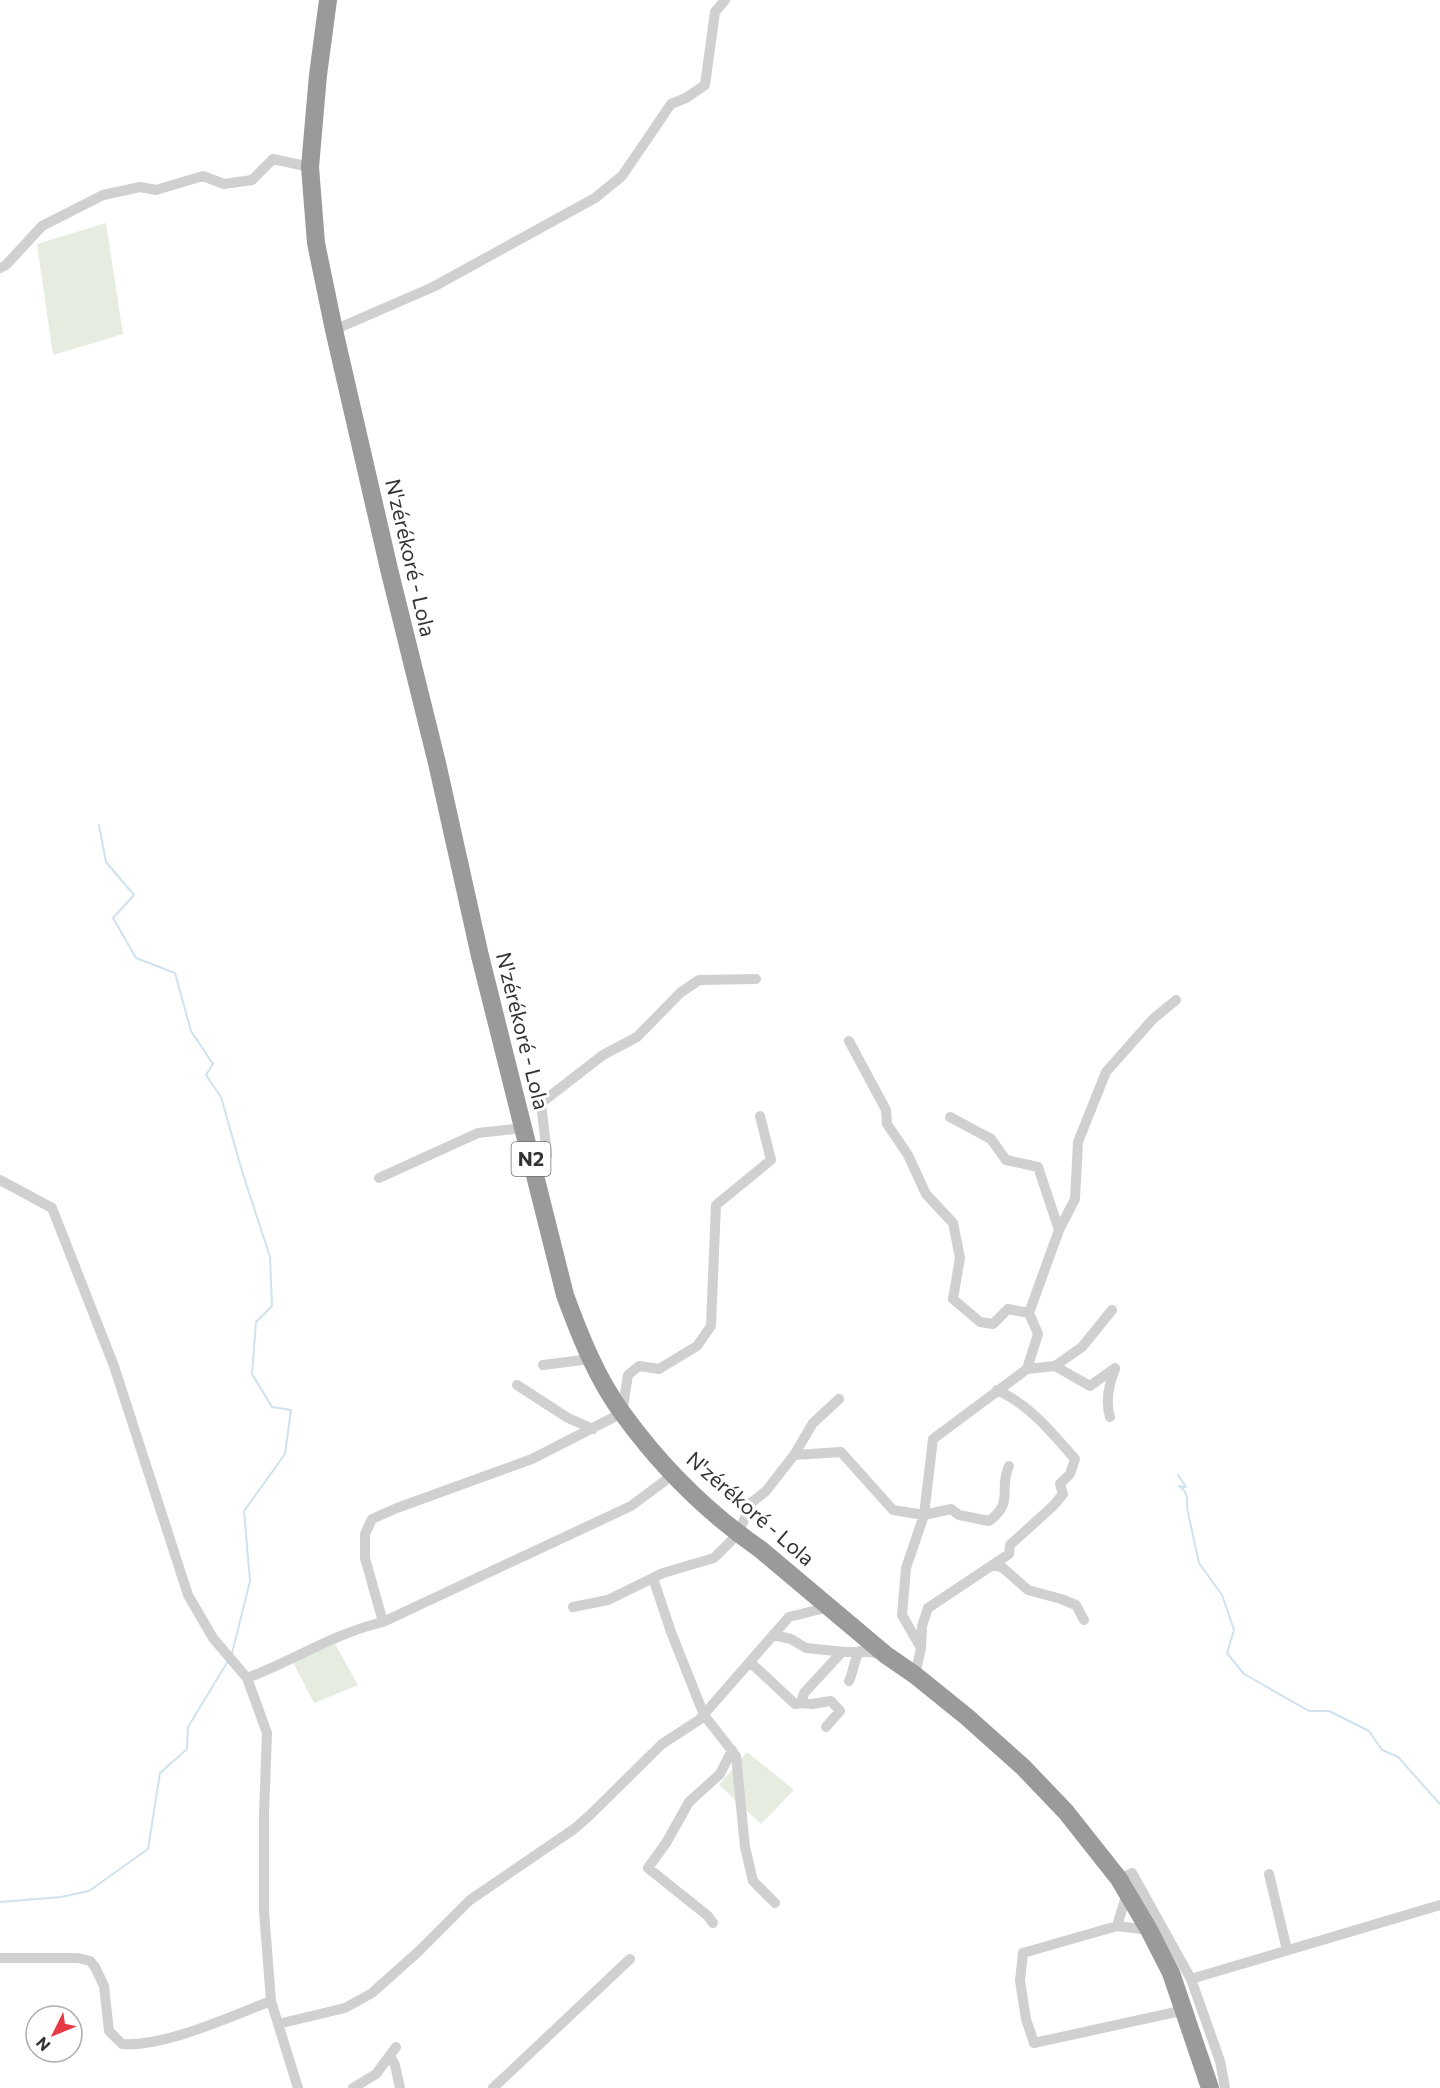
<svg xmlns="http://www.w3.org/2000/svg" width="1440" height="2088" font-family="Commissioner,sans-serif">
<rect width="100%" height="100%" fill="#fff"/>
<path fill="#e6ecdf" d="M 106,223 L 123,334 L 53,355 L 37,244 Z
M 335,1644 L 358,1685 L 314,1703 L 293,1662 Z
M 747,1752 L 794,1790 L 761,1824 L 719,1785 Z"/>
<g fill="none" stroke-linecap="round" stroke-linejoin="round">
<path stroke="#cfe2ee" stroke-width="2" d="M 99,825 L 106,862 L 134,895 L 113,918 L 136,958 L 175,973 L 191,1031 L 213,1064 L 206,1075 L 221,1097 L 242,1171 L 270,1257 L 272,1306 L 256,1322 L 252,1374 L 272,1407 L 291,1410 L 285,1454 L 244,1511 L 250,1581 L 232,1653
M 1178,1475 L 1186,1487 L 1179,1486 C 1187,1491 1188,1498 1187,1508 L 1199,1563 L 1222,1595 L 1234,1630 L 1227,1653 L 1244,1674 L 1309,1711 L 1329,1711 L 1369,1731 L 1382,1750 L 1398,1757 L 1440,1804
M 0,1902 L 61,1897 L 89,1891 L 148,1849 L 160,1773 L 187,1749 L 188,1727 L 228,1661"/>
<path stroke="#d0d0d0" stroke-width="10" d="M 0,268 L 6,265 L 42,226 L 103,195 L 140,187 L 156,190 L 203,176 L 224,184 L 252,180 L 273,159 L 310,167
M 334,330 L 433,287 L 595,198 L 622,176 L 671,104 L 686,98 L 705,85 L 715,12 L 725,0
M 849,1041 L 886,1110 L 887,1124 L 908,1155 L 926,1194 L 953,1223 L 960,1258 L 953,1299 L 980,1322 L 993,1324 L 1008,1309 L 1029,1313
M 950,1117 L 991,1139 L 1006,1160 L 1038,1167 L 1059,1230
M 379,1178 L 478,1133 L 523,1128
M 537,1178 L 547,1155 L 541,1103 L 603,1055 L 637,1037 L 680,993 L 699,980 L 756,979
M 0,1180 L 52,1208 L 114,1366 L 188,1595 L 213,1638 L 247,1678 L 267,1733 L 264,1814 L 264,1911 L 271,2001 L 298,2088
M 543,1365 L 591,1359
M 1055,1366 L 1090,1386 L 1115,1368
M 1027,1369 L 1055,1366 L 1082,1347 L 1112,1310
M 517,1385 L 568,1418 L 593,1429
M 1110,1417 C 1105,1401 1109,1384 1115,1369
M 794,1455 L 813,1423 L 839,1399
M 994,1565 L 1003,1568 L 1028,1590 L 1061,1599 L 1076,1605 L 1084,1620
M 653,1578 L 671,1632 L 704,1715 L 736,1756 L 745,1847 L 753,1881 L 775,1903
M 573,1607 L 608,1600 L 663,1573 L 714,1558 L 738,1534 L 751,1503 L 766,1491 L 794,1455 L 841,1452 L 893,1510 L 924,1515 L 951,1509 L 959,1515 L 989,1521 C 1015,1502 998,1490 1009,1466
M 383,1622 L 631,1506 L 674,1474
M 773,1635 L 791,1639 L 806,1648 L 845,1652 L 870,1652 L 880,1654
M 921,1648 L 922,1626 L 928,1608 L 1009,1554 L 1010,1545 L 1053,1506 L 1063,1494 L 1060,1484 L 1070,1474 L 1075,1459 C 1052,1433 1030,1405 997,1390
M 750,1662 L 795,1704 L 801,1703
M 915,1675 L 921,1648 L 902,1615 L 906,1568 L 924,1515 L 933,1439 L 1027,1369 L 1038,1334 L 1029,1313 L 1059,1230 L 1075,1199 L 1078,1142 L 1106,1072 L 1153,1019 L 1176,1000
M 247,1678 C 293,1661 335,1633 383,1622 L 365,1558 L 365,1534 L 372,1519 L 397,1508 L 532,1459 L 622,1413 L 628,1375 L 639,1366 L 659,1369 L 697,1346 L 711,1326 L 716,1205 L 771,1160 L 760,1116
M 849,1681 C 854,1671 853,1661 860,1651
M 826,1727 L 840,1711 L 831,1701 L 812,1704 L 801,1703 L 804,1693 L 842,1652
M 1269,1874 L 1287,1950
M 1119,1879 L 1132,1873 L 1191,1979 L 1220,2061 L 1225,2088
M 713,1923 L 708,1916 L 648,1868 L 666,1843 L 689,1802 L 720,1774 L 732,1750
M 1117,1926 L 1127,1893
M 1149,1930 L 1117,1926 L 1023,1953 L 1020,1981 L 1026,2019 L 1034,2043 L 1185,2010
M 0,1958 L 78,1958 L 90,1961 L 95,1967 L 104,1986 L 109,2031 L 122,2044 C 165,2047 229,2017 271,2001
M 1191,1979 L 1440,1905
M 278,2024 L 345,2008 L 372,1993 L 419,1951 L 470,1900 L 574,1829 L 590,1815 L 662,1744 L 699,1720 L 789,1617 L 829,1607
M 390,2056 L 395,2065 L 400,2088
M 353,2088 L 376,2074 L 396,2047
M 493,2088 L 630,1959"/>
<path stroke="#9a9a9a" stroke-width="18" d="M 328,0 L 318,75 L 310,167 L 316,243 L 334,330 L 389,569 L 437,763 L 480,956 L 565,1295 C 580,1336 597,1379 623,1414 C 660,1465 708,1513 760,1549 L 886,1655 L 915,1675 L 967,1717 L 1023,1767 L 1066,1812 L 1119,1879 L 1149,1930 L 1171,1973 L 1210,2088"/>
</g>
<g text-anchor="middle" stroke-width="6" stroke-linejoin="round" paint-order="stroke">
<rect fill="#fff" stroke="#707070" stroke-width="1.5" x="511.5" y="1142" width="39" height="34" rx="4.5"/>
<g font-size="20" font-weight="bold" fill="#333">
<text x="531" y="1166">N2</text>
</g>
<g font-size="21" fill="#333" stroke="#fff">
<text transform="translate(410 558) rotate(77)" y="7">N'zérékoré - Lola</text>
<text transform="translate(522 1031) rotate(76)" y="7">N'zérékoré - Lola</text>
<text transform="translate(750 1509) rotate(41)" y="7">N'zérékoré - Lola</text>
</g>
</g>
<g transform="translate(54 2034) rotate(227)"><circle r="28" fill="#ffffff" stroke="#adadad" stroke-width="1.5"/>
<path d="M0-4.5L10 22L0 15L-10 22Z" fill="#e63946"/>
<text y="-9" font-size="16" font-weight="bold" text-anchor="middle" fill="#333333">N</text>
</g>
</svg>
